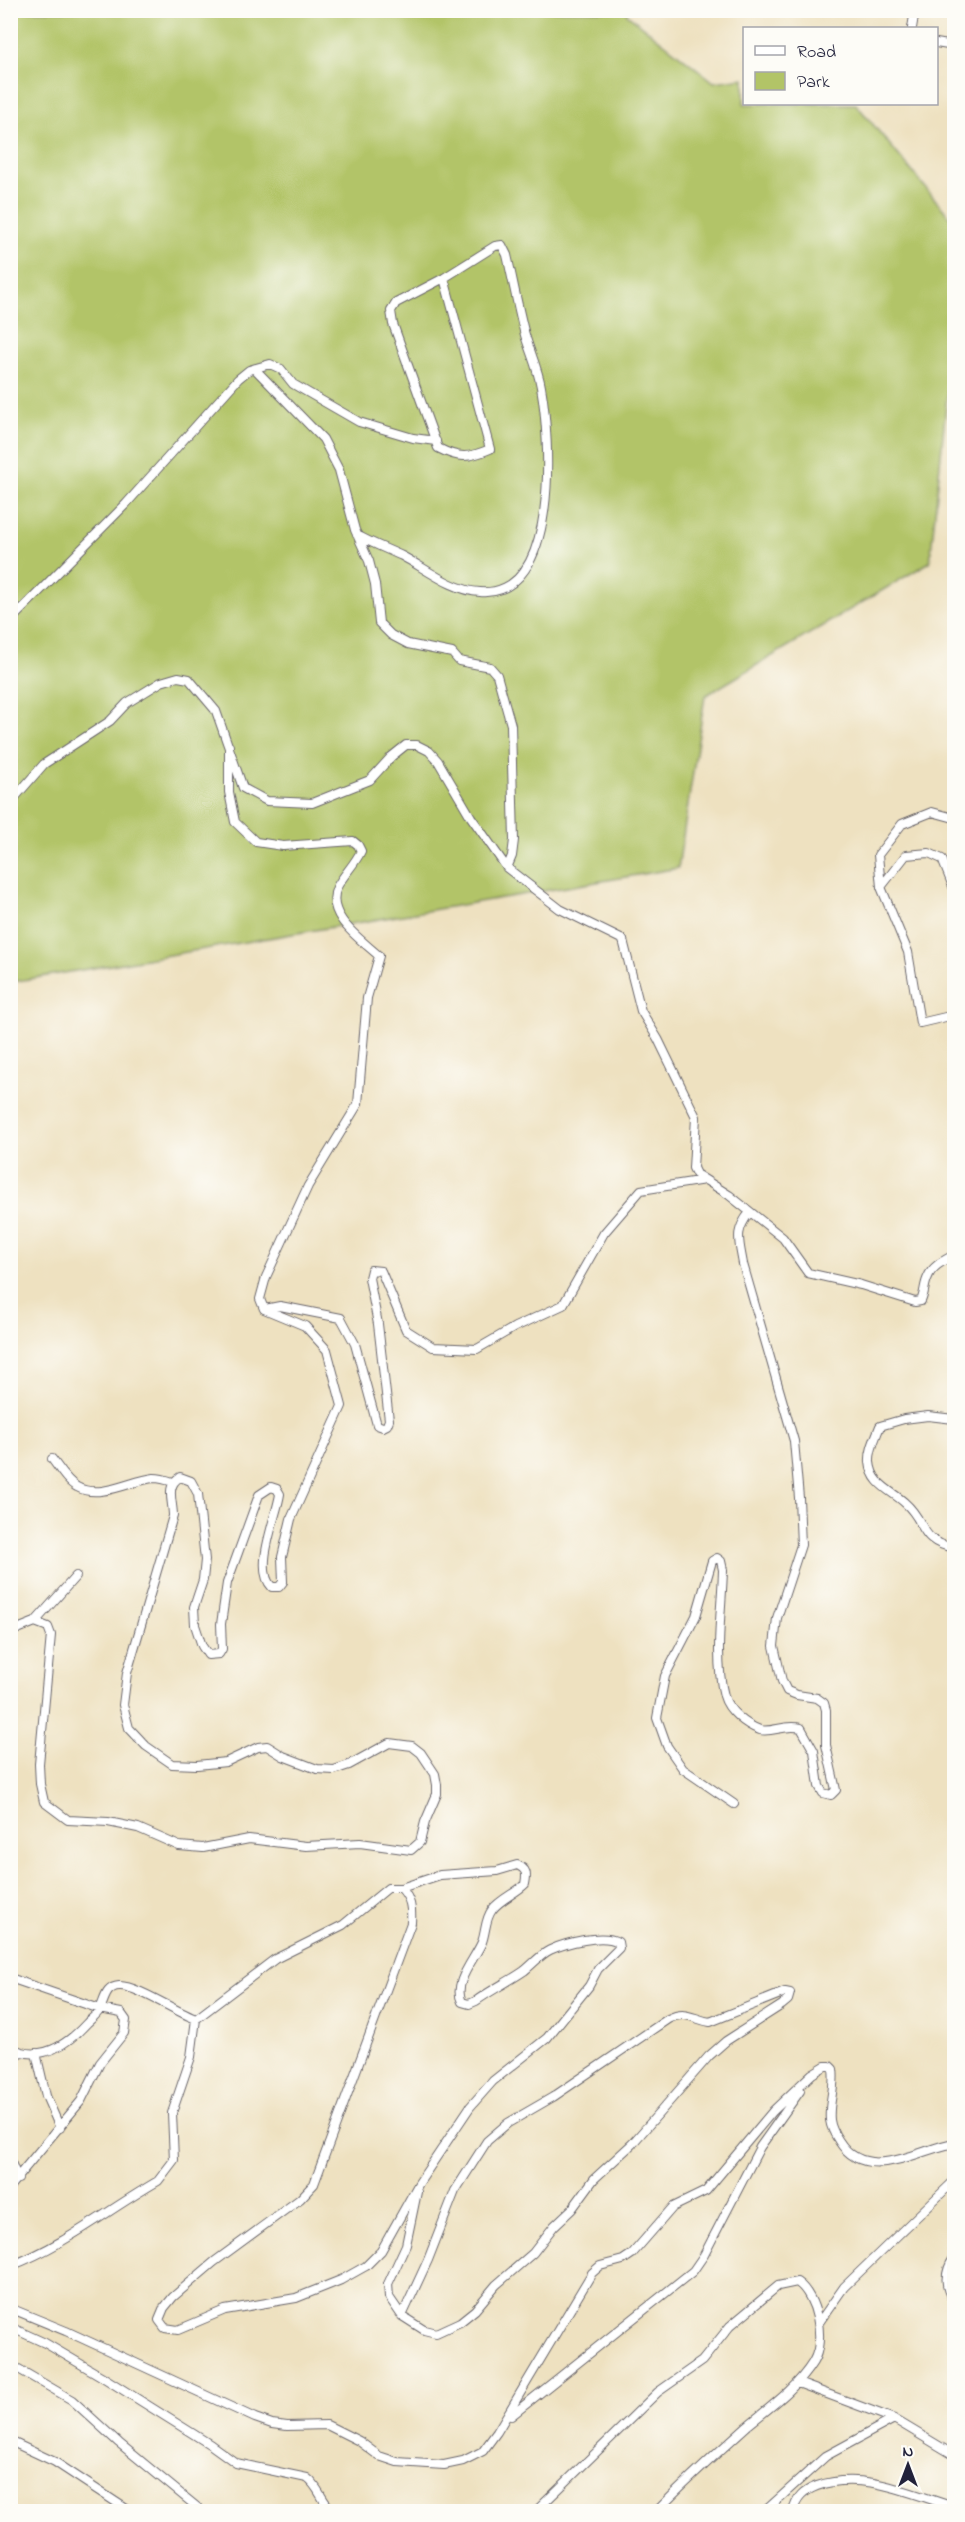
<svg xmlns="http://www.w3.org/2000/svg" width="965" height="2522" font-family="'Indie Flower',sans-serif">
<rect width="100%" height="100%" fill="#fdfcf7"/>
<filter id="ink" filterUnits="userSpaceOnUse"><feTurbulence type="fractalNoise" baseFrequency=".0167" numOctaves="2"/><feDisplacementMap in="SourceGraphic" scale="12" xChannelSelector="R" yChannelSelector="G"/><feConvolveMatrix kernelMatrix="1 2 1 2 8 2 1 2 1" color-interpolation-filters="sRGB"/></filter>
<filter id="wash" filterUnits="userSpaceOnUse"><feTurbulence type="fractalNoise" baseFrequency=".008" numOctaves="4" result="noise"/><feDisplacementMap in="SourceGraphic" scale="24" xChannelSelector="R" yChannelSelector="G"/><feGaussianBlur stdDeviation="1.35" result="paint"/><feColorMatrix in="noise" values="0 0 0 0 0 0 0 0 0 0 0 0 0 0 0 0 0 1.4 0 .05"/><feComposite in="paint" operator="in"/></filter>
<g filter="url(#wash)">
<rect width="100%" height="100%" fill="#eee1c0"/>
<path fill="#b2c467" stroke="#6a7351" stroke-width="1.5" d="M 11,11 L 628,11 L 627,14 L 714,82 L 744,78 L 744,104 L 856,104 L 954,222 L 954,327 L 930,562 L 705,696 L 678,868 L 11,982 Z"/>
</g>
<g filter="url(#ink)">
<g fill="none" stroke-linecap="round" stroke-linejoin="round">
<defs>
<path id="street" d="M 912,28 L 915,10
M 936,43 L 954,46
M 255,369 L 323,439 L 339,470 L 355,530 L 369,561 L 375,584 L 379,623 L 391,635 L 408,644 L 452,653 L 459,661 L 490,667 L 497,675 L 511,725 L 514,840 L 512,856 L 507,868
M 357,535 C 371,543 387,549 402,556 C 425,568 453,591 480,592 C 561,598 550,437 541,387 C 538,369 530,352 525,335 C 518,308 513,281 507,255 L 502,245 L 495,246 L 444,278 L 396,303 L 391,311 L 393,324 L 438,448 C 459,459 469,458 490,449 L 444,278
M 10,621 L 126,504 L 238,379 L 249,370 L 270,364 L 281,369 L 293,384 L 359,422 L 413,438 L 436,441
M 10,803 L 44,764 L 110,721 L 127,703 L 161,682 L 178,677 L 189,679 L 216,711 L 243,788 L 267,801 L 312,803 L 370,780 L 391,757 L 406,745 L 417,745 L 429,751 L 438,761 L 471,817 L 507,868 L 560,909 L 623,940 L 641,1011 L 658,1039 L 696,1117 L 693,1168 L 696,1174 L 729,1195 L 783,1238 L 808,1273 L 861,1285 L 915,1302 L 921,1301 C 925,1293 924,1284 928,1277 C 932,1266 945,1260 954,1255
M 881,887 L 878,855 L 902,824 L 932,812 L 954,818
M 954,889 L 942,859 L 929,853 L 906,855 L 881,887 L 908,952 L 920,1023 L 954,1015
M 265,1309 L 280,1306 L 341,1318 L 355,1344 L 377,1425 L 383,1427 L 387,1425 L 389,1420 L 378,1324 L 369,1278 L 371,1270 L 381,1271 L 406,1330 L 433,1347 L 477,1349 L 515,1327 L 563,1305 L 604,1233 L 641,1190 L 705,1180
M 954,1419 L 928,1416 L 904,1419 L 880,1426 C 876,1437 869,1450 870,1462 C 872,1485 891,1490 905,1503 C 927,1522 918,1541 954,1548
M 52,1459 C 59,1468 67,1482 77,1487 C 100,1500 132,1480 154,1478 C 161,1478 167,1480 173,1482
M 35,1622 L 76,1576
M 10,1632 L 35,1622 L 48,1627 L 51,1635 L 39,1764 L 40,1784 L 44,1802 L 68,1820 L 108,1822 L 138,1828 L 179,1846 L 203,1848 L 249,1839 L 306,1846 L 360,1843 L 411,1850 L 420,1842 L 425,1822 L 437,1794 L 437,1785 L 435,1774 L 421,1753 L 412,1746 L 389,1743 L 349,1765 L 334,1770 L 317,1769 L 283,1756 L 267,1746 L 258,1747 L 226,1762 L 197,1765 L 172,1764 L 146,1746 L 129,1728 L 123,1705 L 127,1673 L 173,1516 C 173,1501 165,1486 180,1477 L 191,1481 L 198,1494 L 205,1560 L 203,1580 L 194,1607 L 195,1625 L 202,1646 L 208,1655 L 219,1654 L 222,1649 L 221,1624 L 227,1583 L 259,1495 L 271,1487 L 277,1489 L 280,1494 C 277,1516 253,1569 272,1587 L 279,1587 L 283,1582 L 282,1557 L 291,1519 L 342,1406 L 327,1350 L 305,1326 L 264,1309 L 260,1299 L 266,1277 L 308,1186 L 358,1104 L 367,998 L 379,956 C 362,940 324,916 337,887 C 344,874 355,864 361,851 L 358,845 L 353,841 L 283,846 L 256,842 L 235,822 L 229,792 L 229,746
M 734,1804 L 683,1769 L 667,1746 L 657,1718 L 665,1676 L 696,1616 L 712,1561 L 717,1558 L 721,1561 L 723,1570 C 722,1608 714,1659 724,1696 C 728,1711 746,1725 760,1730 C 772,1733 785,1724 801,1728 L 814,1751 L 819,1786 L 823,1793 L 831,1795 L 836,1790 L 826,1745 L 826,1710 L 824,1703 L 817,1698 L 797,1695 L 787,1691 L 782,1681 L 774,1646 L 777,1618 L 801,1545 L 799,1498 L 794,1441 L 743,1264 C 739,1240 734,1232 750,1212
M 10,1978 L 100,2009 L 121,2013 L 126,2020 L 124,2033 L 100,2063 L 81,2101 L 10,2186
M 10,2047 C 40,2064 68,2044 87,2023 C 91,2019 98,2014 100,2009 C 105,2000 105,1987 119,1986 C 136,1985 176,2012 196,2019 L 275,1959 L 343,1925 L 388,1888 L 401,1888 C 411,1899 412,1908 411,1923 L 314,2184 L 300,2199 L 214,2262 L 173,2297 L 164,2308 L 159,2320 L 165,2328 L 178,2330 L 225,2310 L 296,2298 L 341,2280 L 366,2266 L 381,2251 L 419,2183 L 470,2107 L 493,2081 L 547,2038 L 589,1986 L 598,1969 L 619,1948 L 618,1942 C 603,1933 565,1943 550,1950 C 540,1955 533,1964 524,1971 C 508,1982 491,1990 476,2001 L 469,2004 L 462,2002 C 452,1983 475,1959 482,1942 C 486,1931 485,1919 492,1910 C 500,1899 515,1894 525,1884 C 527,1874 527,1869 517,1865 L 497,1871 L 440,1875 L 401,1888
M 36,2053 L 46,2096 L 60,2128
M 10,2061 L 20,2052
M 10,2160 L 18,2179
M 954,2258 C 944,2272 944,2287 954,2301
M 10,2266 C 64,2246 109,2209 158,2181 L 174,2160 L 172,2113 L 191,2057 L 196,2019
M 10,2308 L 66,2331 L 255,2418 L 272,2424 L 287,2426 L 327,2425 L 359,2441 L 379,2456 L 397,2462 L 444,2465 L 463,2461 L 483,2451 L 497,2432 L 592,2273 L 600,2266 L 623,2260 L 632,2254 L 673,2207 L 706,2191 L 773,2111 L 812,2074 L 825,2066 L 830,2066 L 833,2069 C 836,2086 828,2103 830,2120 C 831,2128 835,2135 839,2141 C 866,2184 917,2150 954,2143
M 402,2316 L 428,2260 L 455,2191 L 487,2141 L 508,2123 L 553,2097 L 668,2019 C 687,2010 692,2019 710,2022 L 785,1992 L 790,1993 L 788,2000 L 782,2005 L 726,2041 L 709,2056 L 632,2144 L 594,2179 L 572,2209 L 554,2226 L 533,2253 L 496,2285 L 475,2310 L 460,2322 L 436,2333 L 424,2330 L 402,2316 L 389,2297 L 388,2284 L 406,2245 L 417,2192
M 818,2324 L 844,2287 L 954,2181
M 10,2327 L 45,2343 L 101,2376 L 211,2445 L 236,2463 L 307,2478 C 320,2487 322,2505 335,2512
M 10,2364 L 72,2400 L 119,2443 L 203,2512
M 798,2383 L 894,2419 L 954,2455
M 511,2416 L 693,2271 L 704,2255 L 760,2147 L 800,2091
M 10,2441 L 55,2462 L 131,2512
M 535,2512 L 658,2392 L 702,2361 L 730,2326 L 778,2286 L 797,2282 C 817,2296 826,2340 813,2362 C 797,2388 770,2407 747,2426 C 716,2454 685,2482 656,2512
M 764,2512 L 826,2456 L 894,2419
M 793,2512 C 796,2498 804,2491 817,2486 C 862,2470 911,2494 954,2507"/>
</defs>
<use href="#street" stroke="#69656a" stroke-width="10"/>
<use href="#street" stroke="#fff" stroke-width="8"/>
</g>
</g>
<rect width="965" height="2522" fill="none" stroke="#fdfcf7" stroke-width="36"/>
<rect x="743" y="27" width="195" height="78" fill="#fdfcf7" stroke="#a5a5ac" stroke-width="1.5"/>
<rect x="755" y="46" width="30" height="9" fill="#ffffff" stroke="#a5a5ac" stroke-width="1.5"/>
<text x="797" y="57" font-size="18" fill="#22223b">Road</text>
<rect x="755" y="72" width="30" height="18" fill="#b2c467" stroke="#a5a5ac" stroke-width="1.5"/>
<text x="797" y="87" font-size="18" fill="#22223b">Park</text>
<g transform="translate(908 2465)" stroke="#fdfcf7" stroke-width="4.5" paint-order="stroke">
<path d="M0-4.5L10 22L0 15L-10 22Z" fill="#22223b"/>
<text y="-9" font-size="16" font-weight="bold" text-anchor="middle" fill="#22223b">N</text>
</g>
</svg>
